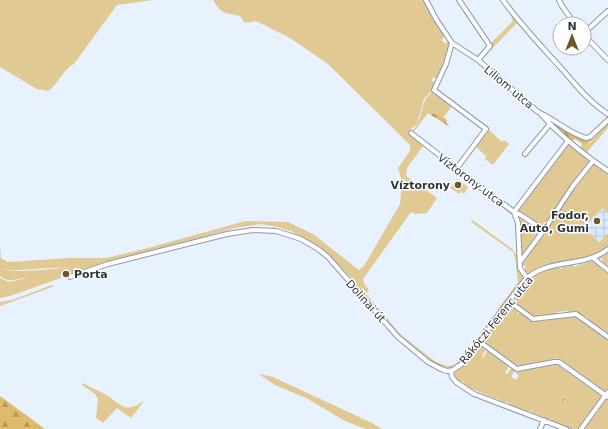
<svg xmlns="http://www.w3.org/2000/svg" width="608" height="429" font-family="'DejaVu Sans',sans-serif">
<defs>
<pattern id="industrial-grid" width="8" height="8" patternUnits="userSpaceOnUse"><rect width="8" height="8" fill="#d9e9fe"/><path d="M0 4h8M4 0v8" fill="none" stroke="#bbc8db"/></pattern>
<pattern id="forest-firs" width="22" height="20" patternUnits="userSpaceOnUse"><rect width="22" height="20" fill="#debb68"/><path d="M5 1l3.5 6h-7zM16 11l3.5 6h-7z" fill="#b49957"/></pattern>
<pattern id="park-crowns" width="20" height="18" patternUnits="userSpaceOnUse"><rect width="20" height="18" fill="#e1c994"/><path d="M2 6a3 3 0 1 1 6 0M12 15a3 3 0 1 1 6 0" fill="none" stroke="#c1ad80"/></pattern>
</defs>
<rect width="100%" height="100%" fill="#e8f2fe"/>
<path fill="url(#industrial-grid)" d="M 580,204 L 608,207 L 608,244 L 600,251 L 571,217 Z"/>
<path fill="#e1c994" d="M 0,0 L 153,0 L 117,5 L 74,64 C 64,68 58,84 48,91 L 37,89 L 0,67 Z
M 213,0 L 424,0 L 444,35 L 442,41 L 447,44 L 444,50 L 448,40 L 450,42 L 444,62 L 445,63 L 437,79 L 433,77 L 432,81 L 436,82 L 431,91 L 424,99 L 417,124 L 410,130 L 408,131 L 423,146 L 407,168 L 406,176 L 437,198 L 427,213 L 416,214 L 411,212 L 363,279 L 365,285 L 369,290 L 366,294 L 401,335 L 436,362 L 447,366 L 454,365 L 461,360 L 518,282 C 516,273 517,259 513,252 L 471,222 L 472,220 L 474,221 L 512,249 L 517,255 L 515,220 L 513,216 L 492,199 L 507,209 L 516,219 L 519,256 L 525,279 L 463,361 L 450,369 L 442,368 L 430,362 L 400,337 L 363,294 L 356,283 L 332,258 L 315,245 L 292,232 L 291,230 L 289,231 L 278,227 L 260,224 L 235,228 L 83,270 C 57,263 28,273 0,269 L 0,245 L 1,258 L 8,262 L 70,258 L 106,258 L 144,249 L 246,221 L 288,222 L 313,234 L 359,270 L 364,266 L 400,204 L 402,182 L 398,168 L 410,151 L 410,145 L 328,64 L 290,38 L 256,21 L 245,23 L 240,16 C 225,13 221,14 213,0 Z
M 514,17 L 520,25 L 517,23 L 482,59 L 488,66 L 481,58 L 493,46 L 487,39 L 491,43 L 513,21 L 511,18 Z
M 432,92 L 453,104 L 443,118 C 437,117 434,113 428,113 L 413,133 L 413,130 C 424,119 419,102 432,92 Z
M 608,122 L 608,128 L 587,152 L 590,155 L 589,156 L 580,148 L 582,145 L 581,142 L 583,144 L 590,143 Z
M 488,129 L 502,142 L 504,140 L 509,144 L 493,165 L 485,159 L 486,156 L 475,146 Z
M 569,144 L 591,162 L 544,229 L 540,227 L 540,224 L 538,225 L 533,222 L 534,221 L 532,219 L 531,220 L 516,211 L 548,169 Z
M 593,162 L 608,172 L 608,213 L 603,208 L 583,227 L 599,242 L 608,233 L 608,246 L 601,251 L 596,253 L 598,254 L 584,259 L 564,262 L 562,260 L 562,262 L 547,264 L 547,262 L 546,266 L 531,274 L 526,272 L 525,269 L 526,267 L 524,265 L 522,266 L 522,264 L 575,186 Z
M 457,179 L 468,187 L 464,194 L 461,191 L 459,194 L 450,188 Z
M 516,214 L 541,230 L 541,233 L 522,257 L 519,224 Z
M 608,252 L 608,267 L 601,263 L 603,260 L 601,258 L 599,260 L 598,258 Z
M 591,261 L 594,262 L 608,273 L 608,335 L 606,331 C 599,331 590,321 586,316 L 585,317 L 576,313 L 569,313 L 568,311 L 557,312 L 557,315 L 532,317 L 514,303 C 514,292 526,283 534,278 L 533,276 L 540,274 L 541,271 L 559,266 L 560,269 L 562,268 L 563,265 L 568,265 L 567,268 L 570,265 L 573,265 L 574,267 L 575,267 L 576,266 Z
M 62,268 L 73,268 L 76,271 L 75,273 L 71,274 L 67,271 L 63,272 L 63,275 L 60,275 L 61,278 L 10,296 L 0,298 L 0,278 L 9,282 L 27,278 C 17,278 10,284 0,276 L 0,269 C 21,273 41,270 62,268 Z
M 52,285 L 55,286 L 0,306 L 0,302 L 12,300 Z
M 510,306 L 518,311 L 517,313 L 519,314 L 520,312 L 534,321 L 533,323 L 536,321 C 540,320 544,323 548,319 L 577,316 L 601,333 L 599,335 L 601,336 L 603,335 L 608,339 L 608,390 L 605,392 L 591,381 L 590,382 L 585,377 L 583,377 L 583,376 L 582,376 L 582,375 L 567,366 L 563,361 L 562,362 L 562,361 L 557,358 L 544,362 L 517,367 L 512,364 L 511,361 L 509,362 L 510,360 L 508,359 L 507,360 L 502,357 L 501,354 L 500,355 L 495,350 L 493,350 L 487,343 L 484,344 L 483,340 L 485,338 L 500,317 L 502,318 L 501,316 Z
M 481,345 L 486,349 L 482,357 L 483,358 L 488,350 L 489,351 L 509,366 L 505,373 L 507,374 L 512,368 L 515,370 L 511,377 L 516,380 L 519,376 L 516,374 L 517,372 L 551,364 L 553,366 L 554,365 L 554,364 L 561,365 L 561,367 L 562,365 L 562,368 L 564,370 L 565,369 L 567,370 L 566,371 L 568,372 L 569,371 L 589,387 L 590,386 L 603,395 L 603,397 L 579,429 L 571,429 L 552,421 L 551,419 L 547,419 L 538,415 L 538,413 L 537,415 L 531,413 L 532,411 L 530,411 L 529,412 L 509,405 L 509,403 L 506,402 L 506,403 L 499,400 L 497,398 L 496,399 L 463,385 L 464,383 L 463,381 L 461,383 L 456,378 L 454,373 L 463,365 Z
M 259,374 L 273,377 L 372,423 L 382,429 L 366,429 L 345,421 L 306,398 L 275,385 Z
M 83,383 C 91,388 100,391 108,396 C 124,407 125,413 144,401 L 131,418 L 117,408 L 103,423 L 96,418 L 98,399 L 95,394 L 82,385 Z
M 606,398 L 608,398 L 608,429 L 583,429 L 594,414 L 597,413 L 599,410 L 599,407 Z"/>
<path fill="url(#forest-firs)" d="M 428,113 C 433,113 443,117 447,120 L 446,122 L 450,127 Z
M 544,116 L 585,140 L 596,134 C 594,139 590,142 585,145 L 575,139 L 570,141 Z
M 0,396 L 45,429 L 0,429 Z"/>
<path fill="url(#park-crowns)" d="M 558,394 L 574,405 L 568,415 L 551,404 Z"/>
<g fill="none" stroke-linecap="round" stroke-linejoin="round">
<path stroke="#7caff0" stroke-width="1" d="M 602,250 L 608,246
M 565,261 L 578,259
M 549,264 L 561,262
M 539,268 L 544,266
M 584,422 L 602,397
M 568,427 L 572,429
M 578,429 L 581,426"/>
<defs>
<path id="minor" d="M 426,0 L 436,19 L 452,43 L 478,60 L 538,112 C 555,119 568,133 586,138 L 590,137 L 608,120
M 459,0 L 490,46 L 478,60
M 503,0 C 520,24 541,46 561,68 C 575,84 590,103 608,114
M 559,0 L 562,6 L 575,24
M 584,33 L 608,11
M 584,35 L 608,60
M 452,43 L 446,64 L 434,90 L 486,129 L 457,168
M 540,113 C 560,136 583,154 608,171
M 411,133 L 475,183 L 514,212 L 518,223 L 520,268 L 527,278
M 525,154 L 550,124
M 514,212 L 568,141
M 514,212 L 519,214 L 544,230
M 593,258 L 608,270
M 520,262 L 544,230 L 573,186 L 593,161
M 70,277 L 108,264 L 227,234 L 253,230 L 276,231 L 301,239 L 318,249 L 328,257 L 398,337 L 428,362 L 441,369 L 447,371 L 453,370 L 463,363 L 524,281 C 547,257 583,269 608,249
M 510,302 L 533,319 L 576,314 L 608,337
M 480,342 L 517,369 L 554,362 L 559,362 L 608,397
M 451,371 L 452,377 L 456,382 L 474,394 L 566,429
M 540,429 L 544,420
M 581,429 L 608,392"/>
</defs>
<use href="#minor" stroke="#8c9aac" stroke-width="6"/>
<use href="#minor" stroke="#fff" stroke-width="4"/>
</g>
<g fill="#6c5827" stroke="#fff" stroke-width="1.5">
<circle cx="458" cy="185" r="4"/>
<circle cx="597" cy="221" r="4"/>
<circle cx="66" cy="274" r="4"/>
</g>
<g text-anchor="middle" stroke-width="3" stroke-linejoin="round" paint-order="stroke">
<g font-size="11" fill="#2f353d" stroke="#fff">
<text transform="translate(509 87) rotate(40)" y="4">Liliom utca</text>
<text transform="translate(471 180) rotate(37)" y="4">Víztorony utca</text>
<text transform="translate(366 301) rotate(48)" y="4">Dolinai út</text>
<text transform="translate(496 320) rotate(-51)" y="4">Rákóczi Ferenc utca</text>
</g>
<g font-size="11" font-weight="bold" fill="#2f353d" stroke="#fff" text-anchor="end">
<text x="450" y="189">Víztorony</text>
<text x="589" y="219">Fodor,<tspan x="589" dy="13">Autó, Gumi</tspan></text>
<text x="74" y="278" text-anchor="start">Porta</text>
</g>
</g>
<g transform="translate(572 36)"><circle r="19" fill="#ffffff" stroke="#acaeb1"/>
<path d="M0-3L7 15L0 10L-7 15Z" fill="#6c5827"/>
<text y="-6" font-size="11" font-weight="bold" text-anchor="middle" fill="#2f353d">N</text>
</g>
</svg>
